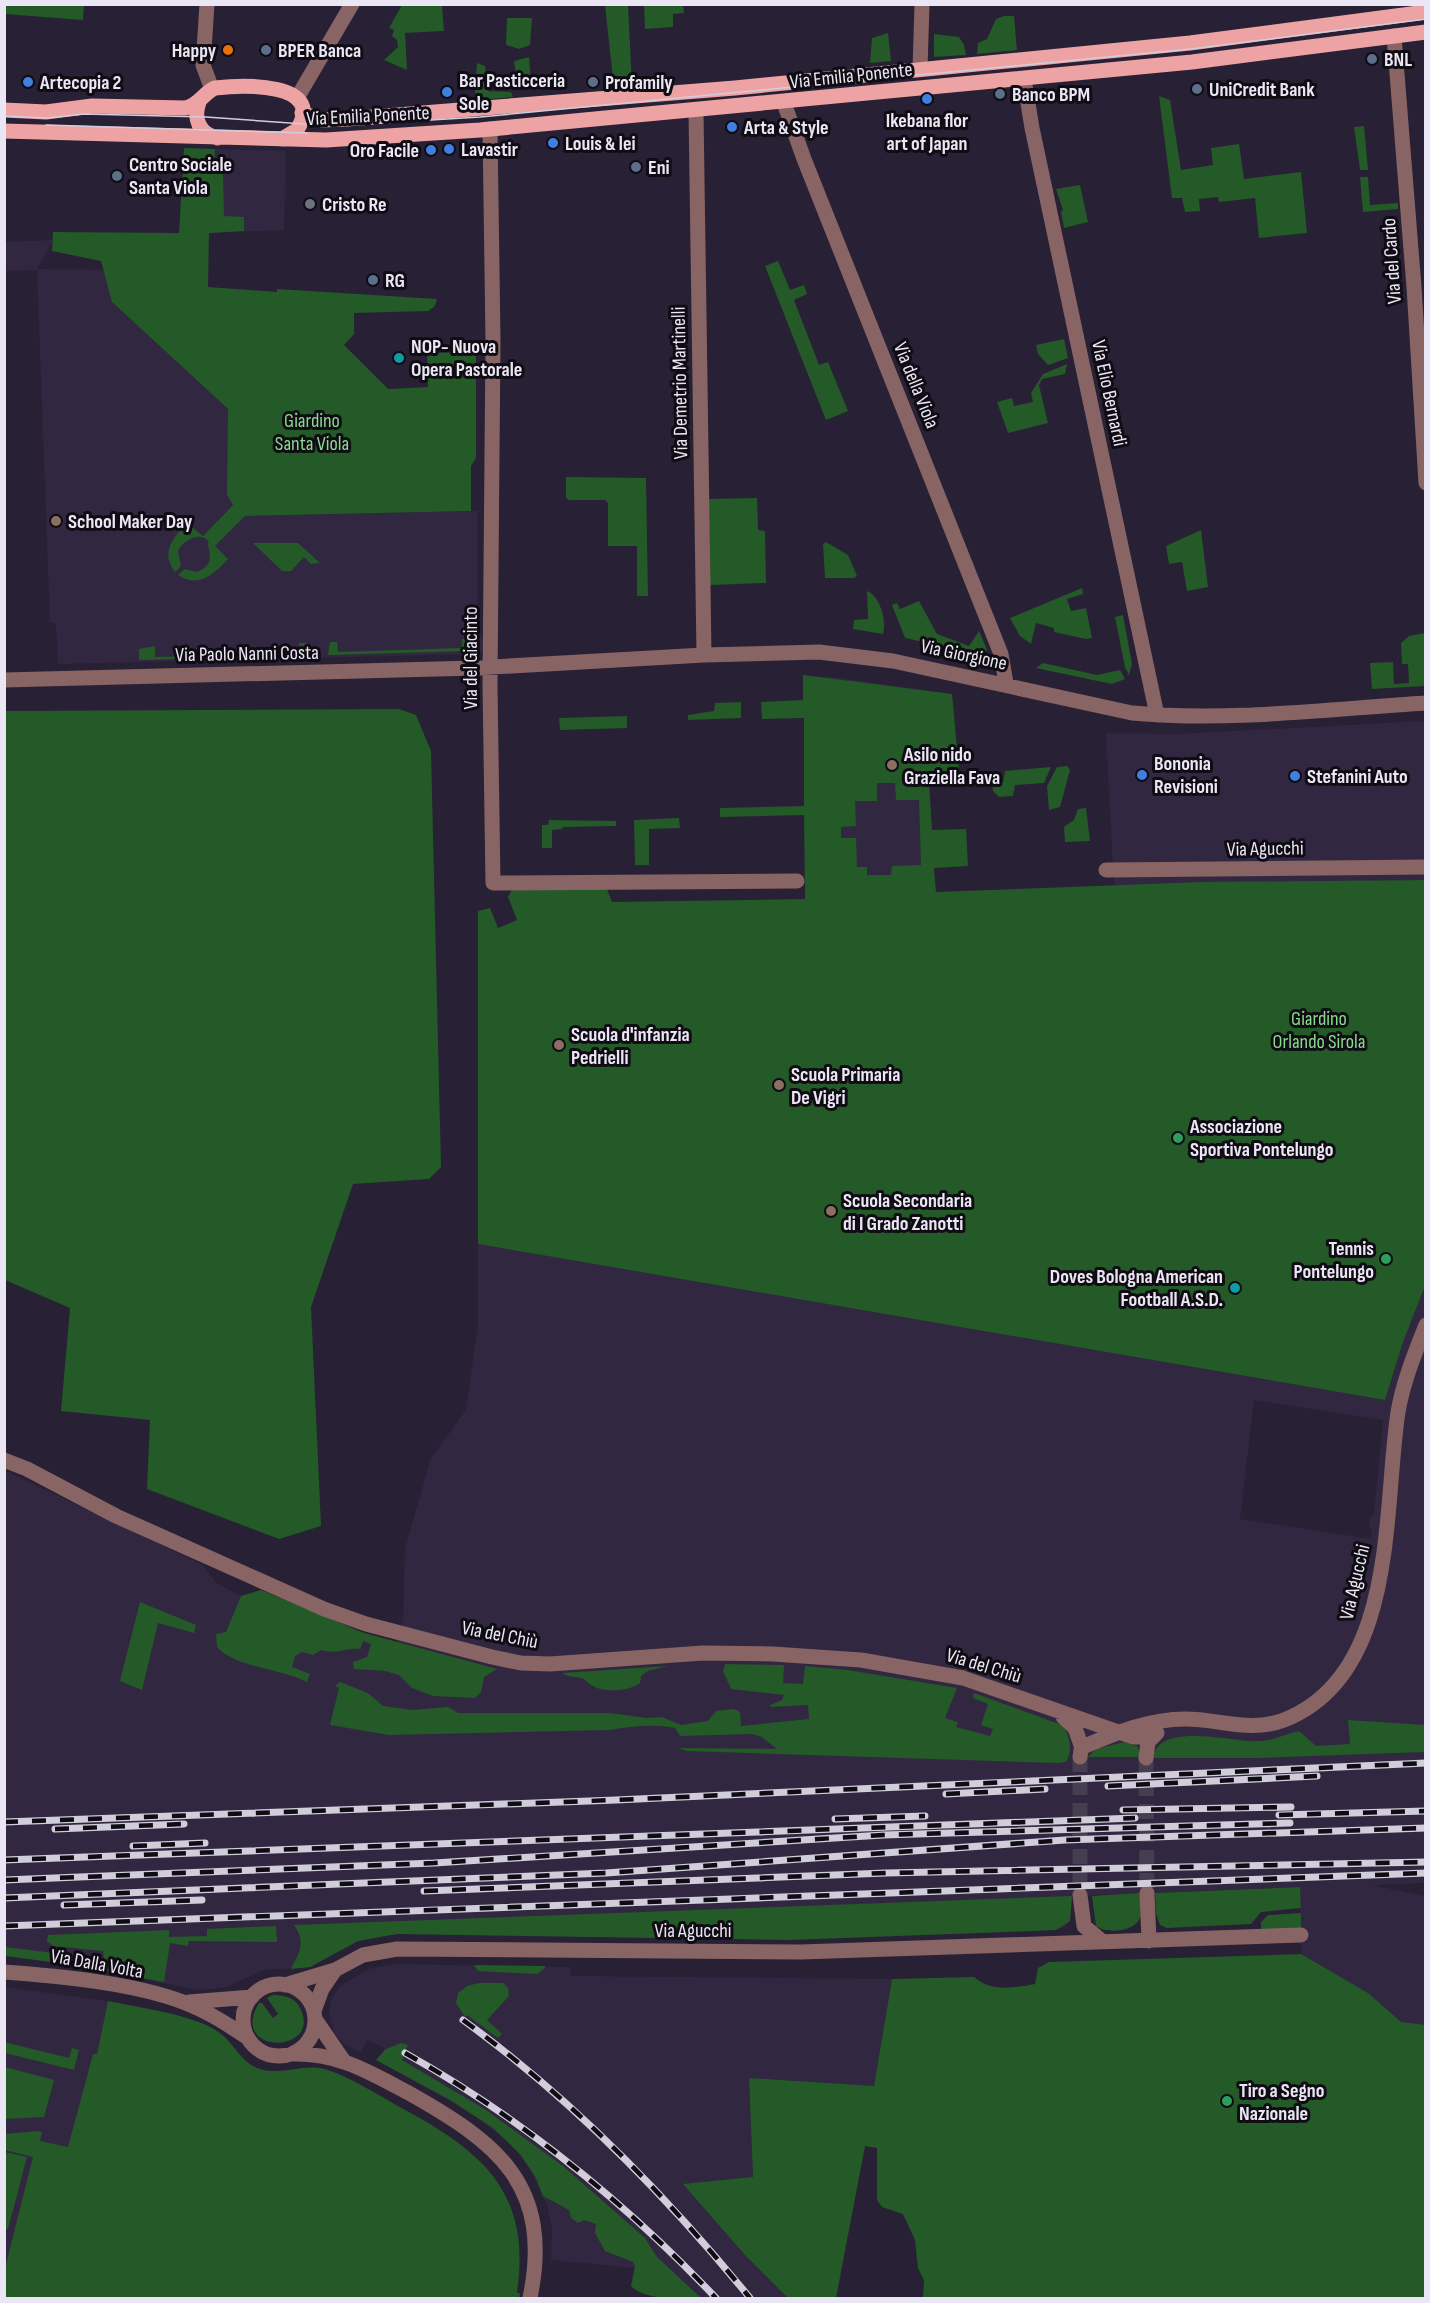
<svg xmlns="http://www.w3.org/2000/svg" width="1430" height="2303" font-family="'Sofia Sans Condensed',sans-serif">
<rect width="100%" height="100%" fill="#282034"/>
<path fill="#322741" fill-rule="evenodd" d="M 215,149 L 286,151 L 284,230 L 209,233 Z
M 53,240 L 37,269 L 116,270 L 112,302 L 228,409 L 233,505 L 203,536 L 215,546 L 245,516 L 478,511 L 477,630 L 482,636 L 483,648 L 479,655 L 470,657 L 469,654 L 58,664 L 56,623 L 50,622 L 37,270 L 5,271 L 4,242 Z
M 825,676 L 952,694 L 960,780 L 929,783 L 934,875 L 827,876 Z
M 1425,721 L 1425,880 L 1114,886 L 1106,733 L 1179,734 Z
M 478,1244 L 1385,1400 L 1403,1342 L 1425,1286 L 1425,1883 L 1372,1885 L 1425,1896 L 1425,2048 L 1368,1993 L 1301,1954 L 1300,1887 L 1072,1896 L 1070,1921 L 1064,1928 L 1042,1931 L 789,1940 L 397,1934 L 358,1941 L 310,1967 L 263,1970 L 227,1987 L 212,1989 L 197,1990 L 74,1965 L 5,1956 L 4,1470 L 203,1565 L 216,1583 L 241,1596 L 261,1590 L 356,1630 L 397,1642 L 403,1621 L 405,1549 L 431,1458 L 466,1410 L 478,1324 ZM 1254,1400 L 1383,1420 L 1374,1515 L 1370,1517 L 1369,1527 L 1372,1530 L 1371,1539 L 1240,1519 Z
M 396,1964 L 570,1967 L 571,1976 L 892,1979 L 874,2086 L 749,2078 L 753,2178 L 745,2255 L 788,2298 L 675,2298 L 634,2268 L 551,2260 L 552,2229 L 547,2206 L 529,2167 L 510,2143 L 468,2111 L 376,2060 L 385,2048 L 368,2040 L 360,2052 L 346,2045 L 334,2033 L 329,2010 L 332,1998 L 340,1986 L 368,1969 Z
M 4,1987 L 108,2001 L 97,2055 L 35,2298 L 5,2298 Z"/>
<path fill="#245928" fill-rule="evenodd" d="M 4,5 L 84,5 L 83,20 L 5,14 Z
M 402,5 L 442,5 L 444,31 L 405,33 L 407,70 L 384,60 L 398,47 L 397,40 L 392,36 L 394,30 L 389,28 Z
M 605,5 L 628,5 L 632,86 L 614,88 Z
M 644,5 L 683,5 L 684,13 L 673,14 L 673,27 L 645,29 Z
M 1004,16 L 1014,16 L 1017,50 L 977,54 L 978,43 L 987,39 L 996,19 Z
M 507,18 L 532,18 L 530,45 L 519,49 L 506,45 Z
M 888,33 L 891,61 L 870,63 L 872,38 Z
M 934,34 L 959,37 L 964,45 L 966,55 L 934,57 Z
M 529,57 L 531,84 L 518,85 L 514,61 Z
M 477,63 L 485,66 L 488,91 L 511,92 L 513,97 L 480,100 L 479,95 L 475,94 Z
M 1159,96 L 1170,100 L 1181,170 L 1213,165 L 1211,148 L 1239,144 L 1244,179 L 1301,172 L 1307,233 L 1259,238 L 1255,198 L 1219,202 L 1218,197 L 1199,199 L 1200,211 L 1185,212 L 1182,198 L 1172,198 Z
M 1364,126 L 1368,170 L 1360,170 L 1354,127 Z
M 184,148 L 215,149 L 214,172 L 223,173 L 224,216 L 244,217 L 244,231 L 209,233 L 208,287 L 277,292 L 277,289 L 437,299 L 435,306 L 428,311 L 354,313 L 354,334 L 344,345 L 388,389 L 428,387 L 427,353 L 476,352 L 476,458 L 471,466 L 471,511 L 245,516 L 215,546 L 228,559 C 214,574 199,589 178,575 L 185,569 L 197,572 C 212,566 211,557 208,545 C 208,544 209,542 208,541 C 201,531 182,541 178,551 L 181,566 L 175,572 C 160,553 173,537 187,523 L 203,536 L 233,505 L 227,495 L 228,409 L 112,302 L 101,261 L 52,251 L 53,232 L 179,233 Z
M 1360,177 L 1368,177 L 1370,205 L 1398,203 L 1398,209 L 1363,212 Z
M 1080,185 L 1088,222 L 1064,228 L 1061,212 L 1063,210 L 1056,189 Z
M 778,261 L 790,290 L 804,285 L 807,294 L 794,300 L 819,365 L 828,362 L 848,411 L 826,420 L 765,266 Z
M 1064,339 L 1068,358 L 1048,365 L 1038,354 L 1036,345 Z
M 1067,364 L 1065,374 L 1042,379 L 1039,385 L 1048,423 L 1008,433 L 997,402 L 1012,398 L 1014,406 L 1033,402 L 1031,393 L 1043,374 Z
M 566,477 L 646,478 L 648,596 L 637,596 L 637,546 L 608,546 L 608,503 L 605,500 L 569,500 L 566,498 Z
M 757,498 L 758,530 L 765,531 L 766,583 L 710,585 L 709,499 Z
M 1201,530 L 1208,587 L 1187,591 L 1182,562 L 1169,564 L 1166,546 Z
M 826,542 L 848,555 L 857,576 L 854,578 L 825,578 L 823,544 Z
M 253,543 L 298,543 L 320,563 L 311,564 L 304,557 L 291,571 L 282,571 Z
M 1082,588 L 1083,594 L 1067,599 L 1071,611 L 1086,608 L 1092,638 L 1086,639 L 1054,632 L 1054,628 L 1036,623 L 1031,644 L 1020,636 L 1010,618 Z
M 867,591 C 880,596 887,621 883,634 L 853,629 L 854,620 L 868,619 Z
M 919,601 L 937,634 L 969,646 L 979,631 L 987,650 L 983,655 L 905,638 L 892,605 L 897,603 L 900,609 Z
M 1123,615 L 1132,664 L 1129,675 L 1125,667 L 1115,617 Z
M 1425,633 L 1425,686 L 1372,689 L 1370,663 L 1393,662 L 1394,684 L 1409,683 L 1408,664 L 1402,664 L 1401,643 L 1409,636 Z
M 462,639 L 470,639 L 471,651 L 328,655 L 330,642 L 337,642 L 338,652 L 462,648 Z
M 299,643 L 308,643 L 309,656 L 139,660 L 139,649 L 155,646 L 155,657 L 299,653 Z
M 1043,663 L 1097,675 L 1120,670 L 1125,679 L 1112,684 L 1036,668 Z
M 803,675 L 952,694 L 960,780 L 929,783 L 932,830 L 966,829 L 968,866 L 934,868 L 936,892 L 1202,882 L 1425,880 L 1425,1286 L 1403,1342 L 1385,1400 L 478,1244 L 478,911 L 490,908 L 498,928 L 517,920 L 508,897 L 511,891 L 517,889 L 607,889 L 612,902 L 805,899 L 804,815 L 720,817 L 720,808 L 804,806 L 804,718 L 762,719 L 761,702 L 803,700 ZM 877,783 L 895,783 L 896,800 L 919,800 L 921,865 L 892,866 L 891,875 L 867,875 L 867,867 L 857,867 L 856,838 L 841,838 L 841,827 L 856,826 L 855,801 L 877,801 Z
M 741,702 L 741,718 L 688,720 L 688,715 L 714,711 L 715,703 Z
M 399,709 L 416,715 L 431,751 L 441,1167 L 429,1179 L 353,1184 L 311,1307 L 321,1526 L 279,1539 L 147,1489 L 150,1420 L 61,1411 L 70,1308 L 5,1280 L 5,711 Z
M 627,716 L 627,728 L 560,730 L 559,718 Z
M 1051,767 L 1044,783 L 1015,785 L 1013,796 L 999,797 L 993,791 L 992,782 L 1003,782 L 1005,771 Z
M 1057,767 L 1067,766 L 1070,770 L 1060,807 L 1049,810 L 1047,786 Z
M 1086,808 L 1090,841 L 1065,842 L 1064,827 L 1074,820 L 1078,809 Z
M 679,818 L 680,828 L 649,829 L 649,865 L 635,865 L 634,820 Z
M 549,820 L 616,821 L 616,826 L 563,827 L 562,829 L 552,830 L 552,848 L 542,848 L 542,825 L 548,825 Z
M 261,1590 L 364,1633 L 497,1669 L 484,1677 L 481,1692 L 475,1698 L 433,1696 L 412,1688 L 399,1675 L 385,1671 L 354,1669 L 353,1662 L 367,1657 L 371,1644 L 363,1641 L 360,1649 C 344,1647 340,1655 321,1650 L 313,1655 L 302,1652 L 295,1656 L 292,1667 L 310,1674 L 307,1682 C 283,1669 233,1667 217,1647 L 216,1634 L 226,1632 L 241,1596 Z
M 140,1602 L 196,1625 L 194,1633 L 158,1623 L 142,1690 L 120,1681 Z
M 725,1664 L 784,1665 L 783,1683 L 803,1684 L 805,1666 L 848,1670 L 957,1688 L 945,1718 L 958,1722 L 956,1727 L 990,1736 L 993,1729 L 981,1725 L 988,1704 L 973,1698 L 974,1693 L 1062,1725 C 1070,1734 1073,1752 1066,1762 L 1058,1763 L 687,1751 L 679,1748 L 777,1749 L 762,1737 L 752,1734 L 680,1736 L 675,1728 C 653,1724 633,1726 610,1730 L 389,1735 L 330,1725 L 339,1688 L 335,1686 L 340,1682 L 368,1693 L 383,1706 L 413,1710 L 448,1707 L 458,1713 L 610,1713 L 647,1718 L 662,1717 L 681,1725 L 708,1721 L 716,1711 L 734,1709 L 740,1712 L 741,1726 L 809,1719 L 808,1705 L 771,1707 L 770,1705 L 782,1700 L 784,1695 L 731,1689 L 723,1671 Z
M 668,1666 L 648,1671 L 641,1676 L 640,1683 C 630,1691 605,1693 593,1686 C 588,1684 586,1679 581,1678 C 573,1676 569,1678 562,1673 Z
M 1348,1720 L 1425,1725 L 1425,1752 L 1256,1758 L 1153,1758 C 1158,1720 1235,1743 1259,1741 C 1273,1741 1285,1734 1299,1731 L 1316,1746 L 1350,1744 Z
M 1124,1742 L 1137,1746 L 1142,1757 L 1088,1757 L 1096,1749 Z
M 1300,1887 L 1301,1908 L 1261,1912 L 1251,1924 L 1167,1928 L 1160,1925 L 1156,1913 L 1155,1893 Z
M 1140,1893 C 1140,1901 1142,1911 1140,1918 C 1135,1932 1106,1934 1096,1926 L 1092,1896 Z
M 1072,1896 L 1070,1921 L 1056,1930 L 789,1940 L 397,1934 L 358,1941 L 310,1967 L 291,1969 C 300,1951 306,1943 294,1925 Z
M 1301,1913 L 1301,1930 L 1261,1930 L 1261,1922 L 1268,1915 Z
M 276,1926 L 277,1942 L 189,1941 L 188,1946 L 170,1943 L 164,1982 L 74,1965 L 5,1956 L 5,1947 L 104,1959 L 103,1951 L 53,1946 L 47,1941 L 48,1935 L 169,1930 L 169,1937 L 207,1936 L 207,1929 Z
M 1301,1954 L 1368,1993 L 1401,2022 L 1425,2025 L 1425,2298 L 923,2298 L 924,2280 L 918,2268 L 915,2240 L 903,2214 L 882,2207 L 877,2200 L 877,2148 L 865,2146 L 836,2298 L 788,2298 L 745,2255 L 683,2184 L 753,2177 L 749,2078 L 874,2086 L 892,1979 L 974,1977 C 991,1992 1014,1988 1035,1984 L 1038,1968 L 1049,1962 Z
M 474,1965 L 545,1966 L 545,1968 L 537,1974 L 478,1971 Z
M 479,1983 L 503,1983 L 508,1988 L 509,1996 L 487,2020 L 502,2034 L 498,2038 L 467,2015 L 465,2017 L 456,2003 L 458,1993 L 467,1986 Z
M 272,1995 C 284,1995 295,1997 300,2008 C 324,2054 227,2056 259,2003 L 262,2003 L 273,2018 L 278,2014 L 267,1998 Z
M 108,2001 C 137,2007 194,2015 217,2031 C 233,2041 239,2060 257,2068 C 280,2077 302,2063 325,2069 C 350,2077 375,2093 398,2106 C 480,2150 532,2190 517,2292 L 520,2294 L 519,2298 L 5,2298 L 5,2268 L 33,2157 L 5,2150 L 5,2134 L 38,2131 L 42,2132 L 40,2141 L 68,2147 L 93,2054 L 97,2054 Z
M 4,2042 L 69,2058 L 72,2048 L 79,2050 L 74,2070 L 5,2053 Z
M 401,2043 L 408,2045 L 402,2060 L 486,2110 L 563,2166 L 645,2238 L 657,2257 L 701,2298 C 683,2299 643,2300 631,2286 L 635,2266 L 633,2262 L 605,2251 L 595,2233 L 596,2224 L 584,2220 L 578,2223 L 571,2218 L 569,2210 L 543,2196 L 536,2178 L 520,2154 L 493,2128 L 450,2100 L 376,2060 L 386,2049 Z
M 5,2067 L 54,2080 L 44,2117 L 5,2119 Z
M 4,2152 L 27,2157 L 8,2229 L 4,2228 Z"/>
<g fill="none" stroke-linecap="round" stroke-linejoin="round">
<path stroke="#453e51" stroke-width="15" stroke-dasharray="15 8" stroke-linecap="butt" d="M 1080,1757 L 1080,1895
M 1146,1758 L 1147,1893"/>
<path stroke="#886464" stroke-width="15" d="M 207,4 L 203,65 L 212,89
M 1394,36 L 1414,287 L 1426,483
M 920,69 L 922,4
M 1024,79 L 1032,128 L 1157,715
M 297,98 L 352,4
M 784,103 L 804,159 L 1001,654 L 1006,683
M 696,111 L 704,655
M 490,129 L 493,341 L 490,685 L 493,883 L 797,881
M 4,680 L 475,668 L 704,655 L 819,652 L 893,661 L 1132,713 C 1229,722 1328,709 1426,703
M 1106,870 L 1426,867
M 4,1460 L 27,1469 L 116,1516 L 324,1609 L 366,1624 L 492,1657 L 521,1663 L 550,1664 L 703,1653 L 773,1654 L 861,1660 L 963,1678 L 1133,1737 L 1152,1737
M 1063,1717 L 1075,1728 L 1082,1748
M 1080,1757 L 1081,1750 L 1085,1746 C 1118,1732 1150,1719 1185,1719 C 1220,1719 1250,1733 1284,1720 C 1398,1675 1383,1511 1398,1412 C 1403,1382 1415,1353 1426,1325
M 1146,1758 L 1148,1742 L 1157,1733
M 1147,1893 L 1149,1941
M 1080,1895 L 1084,1926 L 1103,1942
M 4,1972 C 59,1976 133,1983 183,2002 C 207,2011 227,2024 248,2038
M243 2020a36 36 0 1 1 72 0a36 36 0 1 1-72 0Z
M 285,1985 L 335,1970 L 363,1955 L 397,1949 L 801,1952 L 1301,1935
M 189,2002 L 252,1997
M 314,2011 L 322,1989 L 335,1970
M 315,2019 L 343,2060
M 292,2054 C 338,2053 367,2071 407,2092 C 498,2143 553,2185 530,2298"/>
<path stroke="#eda2a4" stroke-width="15" d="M 199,102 C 193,118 199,134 217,138
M 4,110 L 46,112 L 92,106 L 185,108 C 199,106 203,93 215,88 C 241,85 327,81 297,130 L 282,139
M 302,113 L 322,120 L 347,119 L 735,88 L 1190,43 L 1426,12
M 4,131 L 326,140 L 480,130 L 1192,62 L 1426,32"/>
<path stroke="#d2cddb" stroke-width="1.5" d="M 4,116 L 47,118 L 84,114 L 206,117 L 333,126 L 480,117 L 1191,49 L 1426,19
M 46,125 L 307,133"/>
<defs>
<path id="rail" d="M 1108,1786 L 1317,1776
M 946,1794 L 1045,1789
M 1123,1810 L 1291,1807
M 1279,1815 L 1426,1811
M 835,1819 L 925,1816
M 4,1822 L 616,1800 L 1426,1763
M 55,1829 L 184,1824
M 133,1846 L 205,1843
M 4,1860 L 1135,1818
M 4,1880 L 434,1863 L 883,1835 L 1290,1823
M 424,1891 L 886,1873 L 1426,1862
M 4,1898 L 606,1873 L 1065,1840 L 1426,1828
M 64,1905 L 202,1900
M 4,1926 L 1426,1873
M 463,2020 C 572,2099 665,2194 750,2298
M 405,2053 C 521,2118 625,2202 716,2298"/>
</defs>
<use href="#rail" stroke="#d2cddb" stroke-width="7"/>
<use href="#rail" stroke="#0f0c14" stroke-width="4.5" stroke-dasharray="14" stroke-linecap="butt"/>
</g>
<circle fill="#e8710a" stroke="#0f0c14" stroke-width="2" cx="228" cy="50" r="6"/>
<g fill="#5c6f8a" stroke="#0f0c14" stroke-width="2">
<circle cx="266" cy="50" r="6"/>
<circle cx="1372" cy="59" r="6"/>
<circle cx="593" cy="82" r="6"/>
<circle cx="1197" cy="89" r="6"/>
<circle cx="1000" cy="94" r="6"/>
<circle cx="636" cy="167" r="6"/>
<circle cx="117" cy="176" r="6"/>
<circle cx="373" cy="280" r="6"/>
</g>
<g fill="#3f7fe0" stroke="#0f0c14" stroke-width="2">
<circle cx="28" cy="82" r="6"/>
<circle cx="447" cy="92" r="6"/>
<circle cx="927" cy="99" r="6"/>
<circle cx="732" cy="127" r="6"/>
<circle cx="553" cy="143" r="6"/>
<circle cx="449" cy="149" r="6"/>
<circle cx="431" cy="150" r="6"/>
<circle cx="1142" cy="775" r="6"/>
<circle cx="1295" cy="776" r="6"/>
</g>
<circle fill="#6b7280" stroke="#0f0c14" stroke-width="2" cx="310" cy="204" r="6"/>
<g fill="#0f9aa8" stroke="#0f0c14" stroke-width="2">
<circle cx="399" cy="358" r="6"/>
<circle cx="1235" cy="1288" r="6"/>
</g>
<g fill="#8d6e63" stroke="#0f0c14" stroke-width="2">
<circle cx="56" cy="521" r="6"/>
<circle cx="892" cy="765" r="6"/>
<circle cx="559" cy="1045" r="6"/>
<circle cx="779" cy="1085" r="6"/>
<circle cx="831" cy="1211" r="6"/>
</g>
<g fill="#2e9e5b" stroke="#0f0c14" stroke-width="2">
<circle cx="1178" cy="1138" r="6"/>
<circle cx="1386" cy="1259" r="6"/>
<circle cx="1227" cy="2101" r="6"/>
</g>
<g text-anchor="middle" stroke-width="6" stroke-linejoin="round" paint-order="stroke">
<g font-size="20" font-weight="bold" fill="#ebe6f4" stroke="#0f0c14" text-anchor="start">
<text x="216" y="57" text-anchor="end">Happy</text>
<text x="278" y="57">BPER Banca</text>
<text x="1384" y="66">BNL</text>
<text x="459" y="87">Bar Pasticceria<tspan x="459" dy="23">Sole</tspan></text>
<text x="40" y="89">Artecopia 2</text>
<text x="605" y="89">Profamily</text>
<text x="1209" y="96">UniCredit Bank</text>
<text x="1012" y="101">Banco BPM</text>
<text x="927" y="127" text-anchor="middle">Ikebana flor<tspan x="927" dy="23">art of Japan</tspan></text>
<text x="744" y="134">Arta &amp; Style</text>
<text x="565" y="150">Louis &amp; lei</text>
<text x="461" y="156">Lavastir</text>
<text x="419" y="157" text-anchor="end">Oro Facile</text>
<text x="129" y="171">Centro Sociale<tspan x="129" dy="23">Santa Viola</tspan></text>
<text x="648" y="174">Eni</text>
<text x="322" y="211">Cristo Re</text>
<text x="385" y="287">RG</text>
<text x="411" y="353">NOP- Nuova<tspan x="411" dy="23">Opera Pastorale</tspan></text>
<text x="68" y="528">School Maker Day</text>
<text x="904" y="761">Asilo nido<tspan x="904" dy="23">Graziella Fava</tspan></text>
<text x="1154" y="770">Bononia<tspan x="1154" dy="23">Revisioni</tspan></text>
<text x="1307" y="783">Stefanini Auto</text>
<text x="571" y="1041">Scuola d'infanzia<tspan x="571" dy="23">Pedrielli</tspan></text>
<text x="791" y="1081">Scuola Primaria<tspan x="791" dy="23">De Vigri</tspan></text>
<text x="1190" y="1133">Associazione<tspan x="1190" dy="23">Sportiva Pontelungo</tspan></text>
<text x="843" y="1207">Scuola Secondaria<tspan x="843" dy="23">di I Grado Zanotti</tspan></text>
<text x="1374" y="1255" text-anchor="end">Tennis<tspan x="1374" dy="23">Pontelungo</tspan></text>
<text x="1223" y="1283" text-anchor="end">Doves Bologna American<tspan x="1223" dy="23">Football A.S.D.</tspan></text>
<text x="1239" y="2097">Tiro a Segno<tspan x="1239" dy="23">Nazionale</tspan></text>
</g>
<g font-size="20" fill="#ebe6f4" stroke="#0f0c14">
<text transform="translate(851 75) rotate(-6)" y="7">Via Emilia Ponente</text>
<text transform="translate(368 115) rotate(-3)" y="7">Via Emilia Ponente</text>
<text transform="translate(1391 261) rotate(-94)" y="7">Via del Cardo</text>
<text transform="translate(679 383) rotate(-91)" y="7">Via Demetrio Martinelli</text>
<text transform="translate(917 385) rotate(68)" y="7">Via della Viola</text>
<text transform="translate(1110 393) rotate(78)" y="7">Via Elio Bernardi</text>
<text transform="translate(247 653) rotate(-1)" y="7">Via Paolo Nanni Costa</text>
<text transform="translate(964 654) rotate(12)" y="7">Via Giorgione</text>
<text transform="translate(470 658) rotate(-90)" y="7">Via del Giacinto</text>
<text transform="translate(1265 848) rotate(-1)" y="7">Via Agucchi</text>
<text transform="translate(1354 1582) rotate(-77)" y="7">Via Agucchi</text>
<text transform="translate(500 1634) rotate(11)" y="7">Via del Chiù</text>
<text transform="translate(984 1665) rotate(17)" y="7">Via del Chiù</text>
<text x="693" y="1937">Via Agucchi</text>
<text transform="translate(97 1963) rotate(10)" y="7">Via Dalla Volta</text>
</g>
<g font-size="20" fill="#8adb8d" stroke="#0f0c14">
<text x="312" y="427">Giardino<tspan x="312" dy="23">Santa Viola</tspan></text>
<text x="1319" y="1025">Giardino<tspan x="1319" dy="23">Orlando Sirola</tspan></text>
</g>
</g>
<rect width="1430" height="2303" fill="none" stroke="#ebe6f4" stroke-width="12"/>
</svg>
